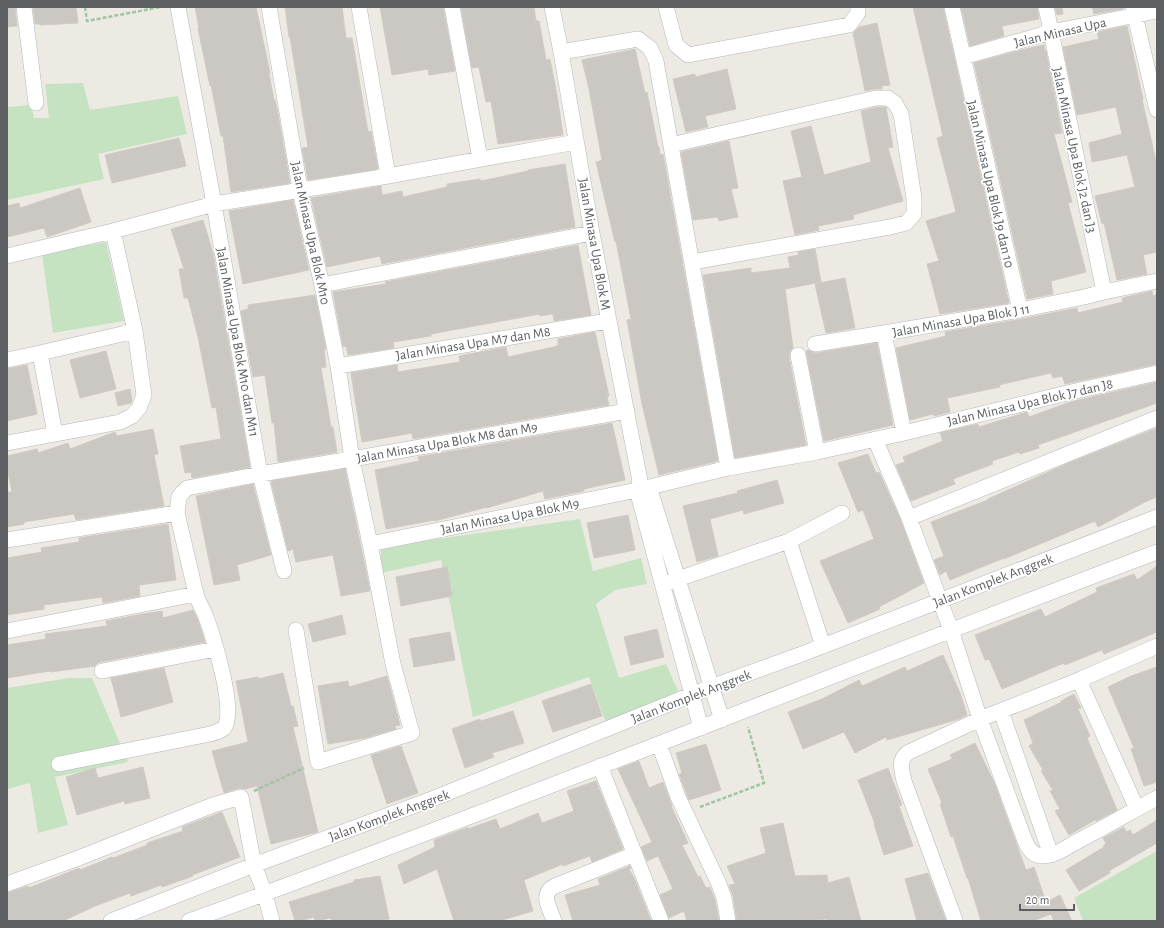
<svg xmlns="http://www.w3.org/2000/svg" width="1164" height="928" font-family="'Alegreya Sans',sans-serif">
<rect width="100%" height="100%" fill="#edeae3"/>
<path fill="#c6e3c1" d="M 83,83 L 90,110 L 178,96 L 187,134 L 98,154 L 104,179 L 7,200 L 7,107 L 31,105 L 34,118 L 49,118 L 45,84 Z
M 106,242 L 124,321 L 53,333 L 42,254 Z
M 580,519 L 593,571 L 641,558 L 647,584 L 615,590 L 596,604 L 619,678 L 666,664 L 678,691 L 606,723 L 589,677 L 473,717 L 441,560 L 381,573 L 381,547 Z
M 69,678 L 92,678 L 128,762 L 55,777 L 68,825 L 38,833 L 30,783 L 7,789 L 7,688 Z
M 1157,851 L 1157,921 L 1083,921 L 1074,898 Z"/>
<path fill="#cbc7c2" stroke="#d1cbc2" d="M 7,7 L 15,7 L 17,26 L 7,27 Z
M 33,7 L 76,7 L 78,23 L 40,25 L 40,24 L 35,24 Z
M 195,7 L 256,7 L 270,73 L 269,74 L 274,100 L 275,100 L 277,108 L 290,183 L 231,192 L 223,136 L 221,136 L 211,85 L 210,86 L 198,29 L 199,28 Z
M 285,7 L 342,7 L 346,38 L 352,38 L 368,132 L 371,131 L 378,169 L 308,180 L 302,148 L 308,147 L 290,37 L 289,37 Z
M 380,7 L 443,7 L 455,71 L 429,75 L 428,69 L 392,75 Z
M 461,7 L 534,7 L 536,21 L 539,21 L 546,60 L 550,59 L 557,95 L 563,135 L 498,144 L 491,101 L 486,102 L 479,67 L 472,68 Z
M 913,7 L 943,7 L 1009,303 L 940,314 L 927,264 L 939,261 L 926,221 L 956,212 L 937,138 L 943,136 Z
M 961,7 L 1037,7 L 1039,19 L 1002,26 L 1004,36 L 970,46 Z
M 1055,7 L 1062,7 L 1063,14 L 1057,15 Z
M 1092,7 L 1123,7 L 1123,9 L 1094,14 Z
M 877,23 L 890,85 L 882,86 L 882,89 L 874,89 L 865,91 L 853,33 L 859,27 Z
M 1127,26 L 1143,99 L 1142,99 L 1157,166 L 1157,252 L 1143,255 L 1147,274 L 1117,280 L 1104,223 L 1102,224 L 1095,196 L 1135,187 L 1127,155 L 1092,162 L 1089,143 L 1122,134 L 1116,107 L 1077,115 L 1063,47 L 1099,39 L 1097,32 Z
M 1044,45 L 1045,51 L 1046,51 L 1062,133 L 1054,134 L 1072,202 L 1068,203 L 1086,272 L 1051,281 L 1053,294 L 1027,299 L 974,63 L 1021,50 Z
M 635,49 L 645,93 L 647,92 L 658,147 L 659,147 L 660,155 L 663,154 L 718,461 L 659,475 L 642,404 L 627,320 L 631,319 L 616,241 L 615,242 L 596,162 L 602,160 L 589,89 L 582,60 Z
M 727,69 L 736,109 L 705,116 L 708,127 L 686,132 L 673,79 L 695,74 L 695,77 Z
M 877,107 L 886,107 L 893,147 L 888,148 L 903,201 L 853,215 L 854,219 L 818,226 L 819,230 L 795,235 L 783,181 L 802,177 L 791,131 L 811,126 L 824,175 L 871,162 L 861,111 Z
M 179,138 L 186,166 L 112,183 L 105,155 Z
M 729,141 L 738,188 L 731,189 L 738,217 L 719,221 L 718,217 L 693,220 L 681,152 Z
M 565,164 L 575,227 L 382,264 L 380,256 L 327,267 L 311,198 L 381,186 L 382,195 L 402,191 L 403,197 L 447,187 L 447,184 L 480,179 L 481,181 L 528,171 L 528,170 Z
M 80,188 L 91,222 L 47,237 L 44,228 L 7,237 L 7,206 L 19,203 L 20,208 Z
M 293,200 L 309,270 L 243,284 L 229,211 Z
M 203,220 L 213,253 L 250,467 L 192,478 L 191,472 L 185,473 L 180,446 L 221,439 L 216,407 L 212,408 L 198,337 L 188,298 L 184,298 L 179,269 L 184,269 L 171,229 Z
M 578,245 L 591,315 L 554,321 L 553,314 L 540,316 L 540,314 L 431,334 L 431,336 L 393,342 L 394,348 L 348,355 L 346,346 L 343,347 L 333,292 L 386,284 L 385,282 Z
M 815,249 L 821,282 L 785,289 L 793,348 L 790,352 L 789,357 L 806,445 L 735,458 L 703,275 L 751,268 L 751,273 L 790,268 L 788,257 L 799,255 L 798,252 Z
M 845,278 L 855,328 L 826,333 L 815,284 Z
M 1152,291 L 1153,296 L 1157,294 L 1157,364 L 1065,384 L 1062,376 L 1053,378 L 1051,373 L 999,385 L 1000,387 L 947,398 L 950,412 L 934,416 L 933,414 L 910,420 L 896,348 L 946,336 L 945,332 L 1022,319 L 1077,308 L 1078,313 L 1123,302 L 1122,298 Z
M 315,295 L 326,349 L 324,349 L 326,367 L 321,368 L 331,427 L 333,427 L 337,452 L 278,462 L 274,423 L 272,423 L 265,375 L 253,377 L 241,311 L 248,309 L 248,305 Z
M 595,332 L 609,396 L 607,397 L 609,405 L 413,439 L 412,433 L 362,442 L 351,373 L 397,365 L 398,372 L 460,362 L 459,356 L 506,347 L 508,357 L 558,346 L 558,339 Z
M 877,343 L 893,425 L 824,441 L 806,351 L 809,350 L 812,352 L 816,353 Z
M 106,351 L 116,389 L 80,398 L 70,360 Z
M 27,365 L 37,414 L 7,421 L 7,369 Z
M 1157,382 L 1157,403 L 1038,445 L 1039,448 L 1020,454 L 1019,452 L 992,461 L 993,464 L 953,479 L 955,484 L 911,501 L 896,465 L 905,462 L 903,457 L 943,441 L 940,433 L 978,424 L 979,427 L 1027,412 L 1029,417 L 1070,402 Z
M 130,389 L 132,400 L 131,403 L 118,406 L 115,393 Z
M 612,423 L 625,480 L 584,489 L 584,491 L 545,499 L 543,491 L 487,508 L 487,507 L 435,521 L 435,520 L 386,529 L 375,470 L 419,461 L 418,457 Z
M 1157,428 L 1157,497 L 1145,502 L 1098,527 L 1095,521 L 1004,559 L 1004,558 L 950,580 L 946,571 L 940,575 L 934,560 L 944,556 L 931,522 L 988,500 L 988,499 L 1066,464 Z
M 153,429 L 158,454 L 154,455 L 164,506 L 76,520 L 74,514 L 24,522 L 24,524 L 7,527 L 7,492 L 12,492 L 7,468 L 7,456 L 37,449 L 38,453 L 68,443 L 70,449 L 115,432 L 117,436 Z
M 868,454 L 876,473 L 879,472 L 901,521 L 924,583 L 879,607 L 880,609 L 848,623 L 820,561 L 874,539 L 863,510 L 858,512 L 838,463 Z
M 345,469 L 370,591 L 341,596 L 333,555 L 296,562 L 293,549 L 288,551 L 271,481 Z
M 777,480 L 784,503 L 744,514 L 743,510 L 710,519 L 718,556 L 697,562 L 683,506 L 738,493 L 737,491 Z
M 253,484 L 271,555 L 237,565 L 240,580 L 214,585 L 196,496 Z
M 628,515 L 635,550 L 594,558 L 587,523 Z
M 168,524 L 176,580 L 139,585 L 140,596 L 103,603 L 102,597 L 44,605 L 44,609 L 7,615 L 7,558 L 42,552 L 41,548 L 79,542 L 79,538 Z
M 1157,566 L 1157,632 L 1104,654 L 1102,650 L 1065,665 L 1064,663 L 1002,689 L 989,659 L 985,660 L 975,635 L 1041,609 L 1045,617 L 1097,592 L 1096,588 L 1134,574 L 1137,580 Z
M 447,567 L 452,596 L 401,606 L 396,577 Z
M 193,610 L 198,620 L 205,642 L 100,662 L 96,664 L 95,666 L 51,672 L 50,671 L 7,678 L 7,645 L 46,639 L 45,634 L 107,626 L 106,621 L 143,614 L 162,611 L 163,618 Z
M 342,615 L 346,634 L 313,642 L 308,624 Z
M 657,629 L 664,657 L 631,665 L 624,637 Z
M 450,632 L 455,660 L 414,667 L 409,639 Z
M 943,655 L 960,693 L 967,715 L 959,719 L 887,740 L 886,737 L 855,753 L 844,732 L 803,749 L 788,712 L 822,699 L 859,680 L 862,686 L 905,667 L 907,671 Z
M 1157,667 L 1157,782 L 1144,786 L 1131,749 L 1134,748 L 1108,687 L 1131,676 Z
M 164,668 L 173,702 L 121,717 L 111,678 Z
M 283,673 L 291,706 L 293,706 L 298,726 L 293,727 L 318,832 L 271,844 L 257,786 L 245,789 L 239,788 L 224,793 L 212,751 L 248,742 L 236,681 L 258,677 L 258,679 Z
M 387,676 L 400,725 L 395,726 L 396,729 L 365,738 L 328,744 L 318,686 L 348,681 L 349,687 Z
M 591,684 L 602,716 L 553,732 L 542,701 Z
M 1074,694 L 1081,708 L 1078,709 L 1090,736 L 1087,738 L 1117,810 L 1096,821 L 1095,820 L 1069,835 L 1055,811 L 1060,809 L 1050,791 L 1053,790 L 1041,771 L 1043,770 L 1029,746 L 1033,743 L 1024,720 L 1062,702 L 1061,701 Z
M 513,711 L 524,743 L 492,753 L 494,757 L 465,768 L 452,729 L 480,719 L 481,721 Z
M 975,743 L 994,782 L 1026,870 L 1034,867 L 1046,902 L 1060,895 L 1072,921 L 1054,921 L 1051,914 L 1033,921 L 981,921 L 968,878 L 967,878 L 953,836 L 951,837 L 940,804 L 942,803 L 928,769 L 952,759 L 950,755 Z
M 706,744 L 721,790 L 689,800 L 679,774 L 682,773 L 676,753 Z
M 401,746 L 418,793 L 387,804 L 371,755 Z
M 639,761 L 649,788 L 663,782 L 672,806 L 671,806 L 688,843 L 682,845 L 698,877 L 700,876 L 706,888 L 710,887 L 715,900 L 719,921 L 687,921 L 684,911 L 669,918 L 660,895 L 673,889 L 658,856 L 647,861 L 641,847 L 652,842 L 618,769 Z
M 143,767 L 150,798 L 125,804 L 124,801 L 77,815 L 66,777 L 95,768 L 98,778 Z
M 888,768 L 902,805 L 899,806 L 913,846 L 884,855 L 874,824 L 875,824 L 858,780 Z
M 596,781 L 623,849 L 592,862 L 590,856 L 563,866 L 563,864 L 524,880 L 533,911 L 499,921 L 454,921 L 437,869 L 404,884 L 398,865 L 435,847 L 434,840 L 466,828 L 468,827 L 468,829 L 496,819 L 500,829 L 538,813 L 542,823 L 574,811 L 567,791 Z
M 222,812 L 240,857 L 192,875 L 193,876 L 162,887 L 161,885 L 131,896 L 130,893 L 95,906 L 63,921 L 7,921 L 7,893 L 28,886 L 29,888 L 79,868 L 80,870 L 112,857 L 113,858 L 147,845 L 147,843 L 183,831 L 182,827 Z
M 1157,820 L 1157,843 L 1109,871 L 1110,873 L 1079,891 L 1066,870 L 1104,847 L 1103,846 L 1106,844 L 1103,838 L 1124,827 L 1126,832 L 1130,830 L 1133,835 Z
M 783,823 L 795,876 L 827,875 L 828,883 L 849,877 L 861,921 L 827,921 L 826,919 L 795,921 L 737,921 L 733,896 L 729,885 L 735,884 L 727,866 L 766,853 L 760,828 Z
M 630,866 L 631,868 L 629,869 L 635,880 L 651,921 L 573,921 L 565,895 L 600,885 L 598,879 Z
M 928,873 L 942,910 L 946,921 L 917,921 L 905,879 Z
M 380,876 L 389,919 L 378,921 L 332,921 L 331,918 L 315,921 L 314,917 L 300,921 L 295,921 L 289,902 L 354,882 L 354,880 Z"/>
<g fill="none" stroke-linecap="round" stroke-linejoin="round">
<defs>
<path id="street" d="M 24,7 L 36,103
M 178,7 L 214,204 L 260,474 L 352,459 L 627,411
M 269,7 L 302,200 L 322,285 L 338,366 L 352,459 L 370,544 L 393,664 L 412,733 L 318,762 L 296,630
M 359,7 L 388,176
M 452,7 L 480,159
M 552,7 L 561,52 L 592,233 L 640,481 L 637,490 L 701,728
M 666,7 L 676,45 L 688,55 L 849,25 L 858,13 L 858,7
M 952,7 L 1020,310
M 1046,7 L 1104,292
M 1133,7 L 1157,110
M 561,52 L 638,39 L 650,48 L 656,61 L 728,468
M 963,57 L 1051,32 L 1157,11
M 671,145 L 876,98 L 888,98 L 895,103 L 901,114 L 914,198 L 914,214 L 906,223 L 890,227 L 692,262
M 7,256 L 113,231 L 214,204 L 388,176 L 576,142
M 322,285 L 592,233
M 815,344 L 884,333
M 40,353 L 135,331
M 798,355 L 817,452
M 7,360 L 40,353 L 55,434
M 338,366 L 608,321
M 904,433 L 1067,393 L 1157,373
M 875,439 L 909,518 L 951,630 L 980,719 L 1025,841 C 1028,848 1033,856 1042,856 C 1054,856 1066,848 1076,842 C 1104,828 1130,812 1157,798
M 7,443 L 120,422 L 132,416 L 139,408 L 144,395 L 135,331 L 113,231
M 649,487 L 722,720
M 909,518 L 1157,418
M 7,540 L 177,513
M 789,541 L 823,646
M 370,544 L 637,490 L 728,468 L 817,452 L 904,433 L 884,333 L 1020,310 L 1084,297 L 1104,292 L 1157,281
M 669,582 L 789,541 L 842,513
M 196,594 L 177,513 L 179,497 L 183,492 L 187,488 L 260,474 L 284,571
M 7,631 L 196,594 C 198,602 203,609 206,617 C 213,636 237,712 224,728 C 220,731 214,733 210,734 L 59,764
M 102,671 L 216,649
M 1079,680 L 1137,809
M 1001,711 L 1051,855
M 659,744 L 678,797 L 719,884 L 724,898 L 728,921
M 600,766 L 661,921
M 7,884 L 76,859 L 213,805 L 241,797 L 254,865 L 265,894 L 272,921
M 955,920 L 904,781 C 902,769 898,762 907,753 L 980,719 L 1079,680 L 1157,646
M 111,921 L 254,865 L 432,799 L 711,687 L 802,654 L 1157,517
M 189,921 C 514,804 834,673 1157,552
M 554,921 C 550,908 539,894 555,886 L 635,854"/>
</defs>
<use href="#street" stroke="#b4b7ba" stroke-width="16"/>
<path stroke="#9dc6a2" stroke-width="2.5" stroke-dasharray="4 2" stroke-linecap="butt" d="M 85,7 L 87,21 L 161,7
M 254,791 L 304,768
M 700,807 L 764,783 L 748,727"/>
<use href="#street" stroke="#fff" stroke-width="15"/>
</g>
<g text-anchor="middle" stroke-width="3.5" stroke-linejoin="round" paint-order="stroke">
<g font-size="14" fill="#5c6063" stroke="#fff">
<text transform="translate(1060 32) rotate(-13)" y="5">Jalan Minasa Upa</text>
<text transform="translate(1075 150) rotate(78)" y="5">Jalan Minasa Upa Blok J2 dan J3</text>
<text transform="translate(991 184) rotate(77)" y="5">Jalan Minasa Upa Blok J9 dan 10</text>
<text transform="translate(311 233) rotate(78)" y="5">Jalan Minasa Upa Blok M10</text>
<text transform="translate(595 244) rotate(80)" y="5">Jalan Minasa Upa Blok M</text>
<text transform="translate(961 320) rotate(-10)" y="5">Jalan Minasa Upa Blok J 11</text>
<text transform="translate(238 342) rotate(80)" y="5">Jalan Minasa Upa Blok M10 dan M11</text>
<text transform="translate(473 343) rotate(-9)" y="5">Jalan Minasa Upa M7 dan M8</text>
<text transform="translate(1030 402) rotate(-13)" y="5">Jalan Minasa Upa Blok J7 dan J8</text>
<text transform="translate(447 442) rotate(-10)" y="5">Jalan Minasa Upa Blok M8 dan M9</text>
<text transform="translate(510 516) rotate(-11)" y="5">Jalan Minasa Upa Blok M9</text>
<text transform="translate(993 580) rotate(-21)" y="5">Jalan Komplek Anggrek</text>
<text transform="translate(691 696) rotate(-21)" y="5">Jalan Komplek Anggrek</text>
<text transform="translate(389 815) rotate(-20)" y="5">Jalan Komplek Anggrek</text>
</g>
</g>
<rect width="1164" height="928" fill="none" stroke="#5c6063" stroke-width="16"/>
<path d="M1020 904v6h54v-6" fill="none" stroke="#5c6063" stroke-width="2"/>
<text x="1026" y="904" font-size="12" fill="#5c6063" stroke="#ffffff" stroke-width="3" paint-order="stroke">20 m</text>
</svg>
